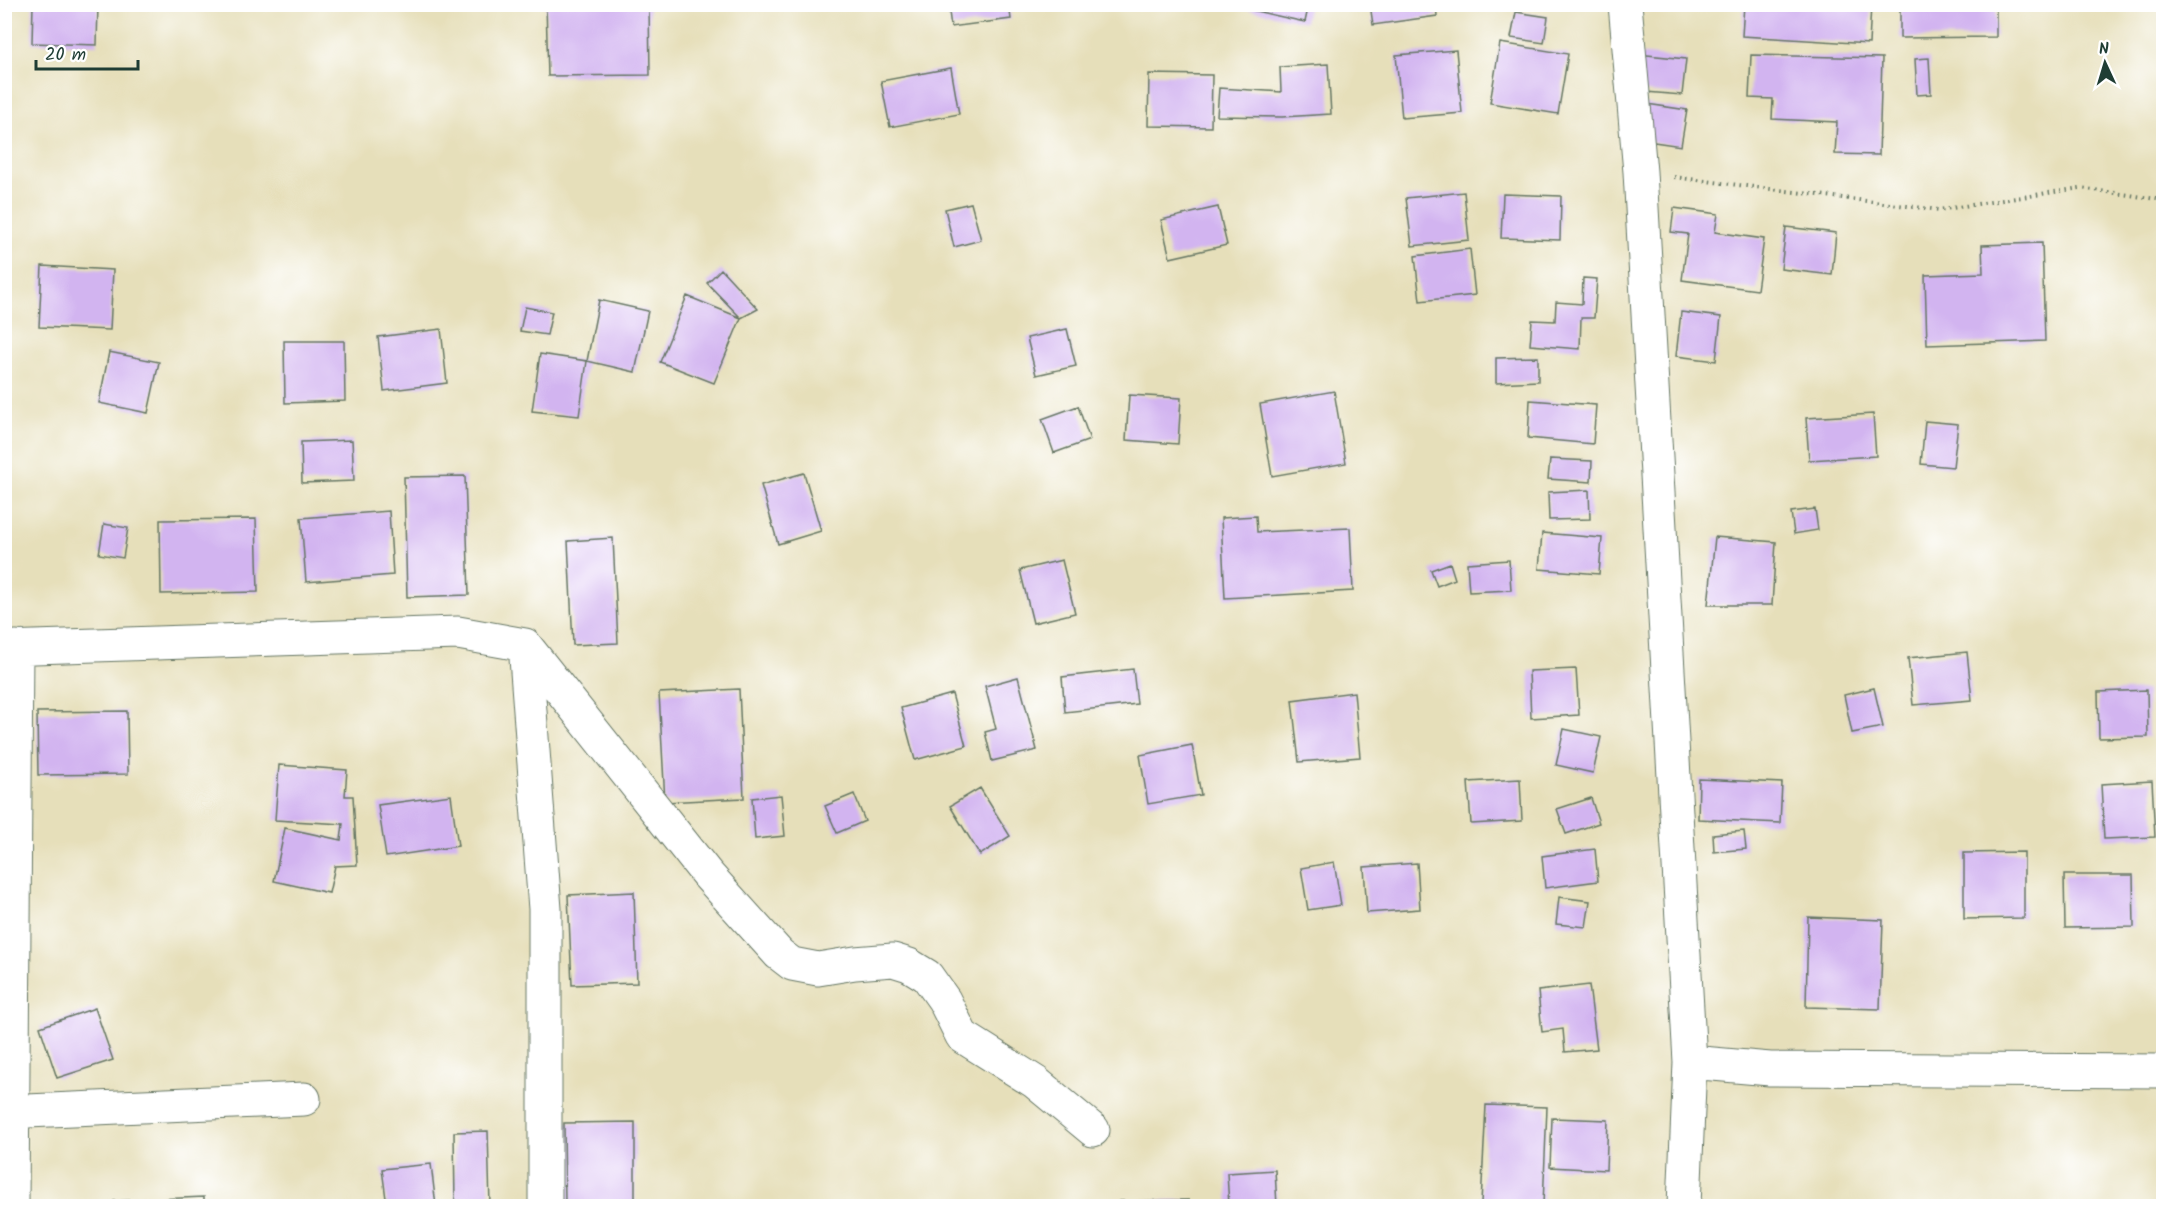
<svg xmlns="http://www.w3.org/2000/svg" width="2168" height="1211" font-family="Kalam,sans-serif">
<rect width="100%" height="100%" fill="#fff"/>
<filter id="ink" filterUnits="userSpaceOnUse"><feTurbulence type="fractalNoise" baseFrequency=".0167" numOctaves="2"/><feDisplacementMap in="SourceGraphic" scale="12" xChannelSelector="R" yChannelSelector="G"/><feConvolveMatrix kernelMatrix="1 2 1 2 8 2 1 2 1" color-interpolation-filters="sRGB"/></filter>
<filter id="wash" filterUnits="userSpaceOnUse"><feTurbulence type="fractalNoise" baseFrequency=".008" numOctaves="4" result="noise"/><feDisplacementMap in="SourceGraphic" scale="24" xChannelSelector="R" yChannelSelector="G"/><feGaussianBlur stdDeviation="1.35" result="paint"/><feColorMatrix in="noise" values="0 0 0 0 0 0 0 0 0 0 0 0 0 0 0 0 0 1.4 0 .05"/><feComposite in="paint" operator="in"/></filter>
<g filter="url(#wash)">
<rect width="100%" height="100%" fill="#e6dfba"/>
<g id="blocks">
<path fill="#d2b4f0" d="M 33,4 L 98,4 L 97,45 L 32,43 Z
M 546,4 L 649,4 L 650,75 L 548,76 Z
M 948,4 L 1009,4 L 1011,19 L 951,27 Z
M 1224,4 L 1309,4 L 1305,22 Z
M 1370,4 L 1436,4 L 1437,16 L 1373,25 Z
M 1744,4 L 1871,4 L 1869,44 L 1742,36 Z
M 1900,4 L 1996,4 L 1996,37 L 1900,38 Z
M 1516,12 L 1548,17 L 1544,43 L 1511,38 Z
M 1500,43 L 1568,54 L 1558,114 L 1490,103 Z
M 1456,50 L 1462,113 L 1402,118 L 1396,55 Z
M 1637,54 L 1686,59 L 1682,95 L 1634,91 Z
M 1751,55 L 1882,58 L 1879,155 L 1835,154 L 1837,122 L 1772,119 L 1773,99 L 1749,98 Z
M 1929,58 L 1931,94 L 1917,95 L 1915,59 Z
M 1328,64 L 1331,114 L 1282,117 L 1217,116 L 1219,88 L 1281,92 L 1280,67 Z
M 951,68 L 959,114 L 890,127 L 881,81 Z
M 1149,74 L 1212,75 L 1211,127 L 1148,126 Z
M 1640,103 L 1687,110 L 1681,146 L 1634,139 Z
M 1464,192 L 1469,240 L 1412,246 L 1406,198 Z
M 1503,194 L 1561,196 L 1560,240 L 1501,238 Z
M 971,203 L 981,240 L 954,247 L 945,209 Z
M 1218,207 L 1227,245 L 1170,258 L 1161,220 Z
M 1674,208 L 1718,214 L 1715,232 L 1764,239 L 1757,290 L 1682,280 L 1688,234 L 1671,232 Z
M 1786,227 L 1836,233 L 1832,275 L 1781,269 Z
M 2042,243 L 2045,341 L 1927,345 L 1925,275 L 1983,273 L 1982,245 Z
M 1470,249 L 1475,295 L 1420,301 L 1415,256 Z
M 42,266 L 113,270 L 110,330 L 39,327 Z
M 721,269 L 758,309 L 741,318 L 707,283 Z
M 1583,278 L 1597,279 L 1594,318 L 1581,318 L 1580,349 L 1530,345 L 1532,320 L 1555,321 L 1556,302 L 1582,304 Z
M 687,296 L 741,318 L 714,383 L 660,362 Z
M 599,300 L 648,311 L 635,372 L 587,361 Z
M 525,307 L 552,312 L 547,335 L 520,331 Z
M 1681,312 L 1721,317 L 1716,361 L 1676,356 Z
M 441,329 L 447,383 L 384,391 L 378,337 Z
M 1067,329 L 1076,366 L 1036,375 L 1027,338 Z
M 284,341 L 344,341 L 345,401 L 285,403 Z
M 109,352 L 159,362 L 148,413 L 99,403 Z
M 540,354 L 587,361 L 579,416 L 532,411 Z
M 1538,357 L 1538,381 L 1496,383 L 1496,358 Z
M 1334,391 L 1346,463 L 1272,476 L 1260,404 Z
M 1129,395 L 1181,398 L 1178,444 L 1126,440 Z
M 1530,400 L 1596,405 L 1593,444 L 1528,438 Z
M 1078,406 L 1090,440 L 1054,453 L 1042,419 Z
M 1873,414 L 1876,456 L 1809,460 L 1806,418 Z
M 1925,421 L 1958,424 L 1953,467 L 1921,464 Z
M 352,440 L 354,481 L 302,483 L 301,442 Z
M 1550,459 L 1592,461 L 1591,482 L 1548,479 Z
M 804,473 L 821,531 L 778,544 L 761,485 Z
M 465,476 L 469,595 L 407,597 L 404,477 Z
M 1589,490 L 1590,519 L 1549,520 L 1548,492 Z
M 1815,509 L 1818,530 L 1794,534 L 1791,512 Z
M 389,511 L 393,575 L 306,582 L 301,518 Z
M 1256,516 L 1257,532 L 1350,528 L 1353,591 L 1225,598 L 1221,518 Z
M 256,519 L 258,592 L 161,594 L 160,520 Z
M 104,524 L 128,528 L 123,558 L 99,554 Z
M 1542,533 L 1602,538 L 1599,574 L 1539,569 Z
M 1715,537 L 1776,542 L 1772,605 L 1708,605 Z
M 613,538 L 618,643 L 573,645 L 568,541 Z
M 1062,560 L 1075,613 L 1033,623 L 1020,570 Z
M 1509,560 L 1511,590 L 1469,592 L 1467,563 Z
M 1450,563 L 1455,579 L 1437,586 L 1431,570 Z
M 1967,652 L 1972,700 L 1913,705 L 1908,658 Z
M 1133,669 L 1137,704 L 1065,712 L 1062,677 Z
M 1576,669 L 1579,715 L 1531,718 L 1529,671 Z
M 1018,677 L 1037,750 L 992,761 L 985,732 L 996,729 L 985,686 Z
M 1874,688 L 1883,727 L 1852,733 L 1844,695 Z
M 739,689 L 744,798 L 665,802 L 659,693 Z
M 2147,690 L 2148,737 L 2099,738 L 2098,692 Z
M 1354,692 L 1360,757 L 1299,762 L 1292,700 Z
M 952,694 L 966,746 L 915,760 L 901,708 Z
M 127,711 L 128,774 L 38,775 L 37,712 Z
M 1564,729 L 1601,737 L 1593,773 L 1556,765 Z
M 1192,745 L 1201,795 L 1148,804 L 1140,755 Z
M 279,765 L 347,770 L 345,796 L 353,796 L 357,865 L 335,866 L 329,893 L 274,881 L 285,828 L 341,840 L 343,824 L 275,820 Z
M 1520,779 L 1522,821 L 1471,824 L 1468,782 Z
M 1699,779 L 1782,783 L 1780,823 L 1698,819 Z
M 2152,781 L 2155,837 L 2104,839 L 2101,784 Z
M 980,788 L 1010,836 L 980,855 L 950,806 Z
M 854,794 L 865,821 L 837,833 L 825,806 Z
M 451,795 L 458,846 L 386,857 L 378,805 Z
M 781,795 L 785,836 L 755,839 L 752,798 Z
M 1591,798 L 1599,823 L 1566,834 L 1557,809 Z
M 1744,831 L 1746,849 L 1714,852 L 1713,834 Z
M 1595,849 L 1598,881 L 1545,888 L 1542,856 Z
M 2024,852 L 2024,918 L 1964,919 L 1964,853 Z
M 1334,862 L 1341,905 L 1308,910 L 1301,868 Z
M 1417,863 L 1420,909 L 1367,913 L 1364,867 Z
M 2064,875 L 2133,875 L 2134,927 L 2065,928 Z
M 634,892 L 637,983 L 572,985 L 568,895 Z
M 1559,897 L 1590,901 L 1586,927 L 1556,924 Z
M 1808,917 L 1883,920 L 1880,1009 L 1806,1007 Z
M 1589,985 L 1597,1049 L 1565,1052 L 1563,1029 L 1542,1032 L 1538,991 Z
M 95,1008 L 113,1060 L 57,1078 L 40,1027 Z
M 1486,1105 L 1547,1107 L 1543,1205 L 1481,1203 Z
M 1552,1118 L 1608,1120 L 1606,1170 L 1550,1167 Z
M 635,1122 L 635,1206 L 565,1206 L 564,1123 Z
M 488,1131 L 490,1206 L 455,1206 L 454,1132 Z
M 431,1164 L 436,1206 L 387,1206 L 382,1169 Z
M 1275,1170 L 1277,1206 L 1229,1206 L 1227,1173 Z
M 204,1197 L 204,1206 L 114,1206 L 114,1201 Z
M 1189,1200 L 1189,1206 L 1119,1206 L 1119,1201 Z"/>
</g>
</g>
<g filter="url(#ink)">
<use href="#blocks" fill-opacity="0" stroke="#657663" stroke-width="1.5"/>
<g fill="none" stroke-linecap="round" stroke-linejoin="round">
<defs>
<path id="street" d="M 1625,4 L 1640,172 L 1690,1062 L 1684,1206
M 525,645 L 545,909 L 545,1206
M 4,648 L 458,633 L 525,645 L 707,874 L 779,954 L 792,964 L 818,969 L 855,963 L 893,960 L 909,965 L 927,976 L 944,1000 L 962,1036 L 1035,1082 L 1093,1130
M 1690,1062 L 1770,1069 L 2164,1071
M 4,1112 L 304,1099
M 12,1206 L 16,647"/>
</defs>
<use href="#street" stroke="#657663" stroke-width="35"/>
<path stroke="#657663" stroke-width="4" stroke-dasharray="1.5 4.5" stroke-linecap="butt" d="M 1674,177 L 1939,210 L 2080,188 L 2164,200"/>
<use href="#street" stroke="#fff" stroke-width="33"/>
</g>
</g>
<rect width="2168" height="1211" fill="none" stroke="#fff" stroke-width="24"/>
<g transform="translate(2105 63) rotate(356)" stroke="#ffffff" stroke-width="4.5" paint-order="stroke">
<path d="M0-4.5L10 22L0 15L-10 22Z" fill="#1f3d34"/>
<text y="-9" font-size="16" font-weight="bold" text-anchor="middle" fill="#1f3d34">N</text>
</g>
<path d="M36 60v9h102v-9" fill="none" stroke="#1f3d34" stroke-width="3"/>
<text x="45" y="60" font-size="18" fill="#1f3d34" stroke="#ffffff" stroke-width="4.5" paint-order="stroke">20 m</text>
</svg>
